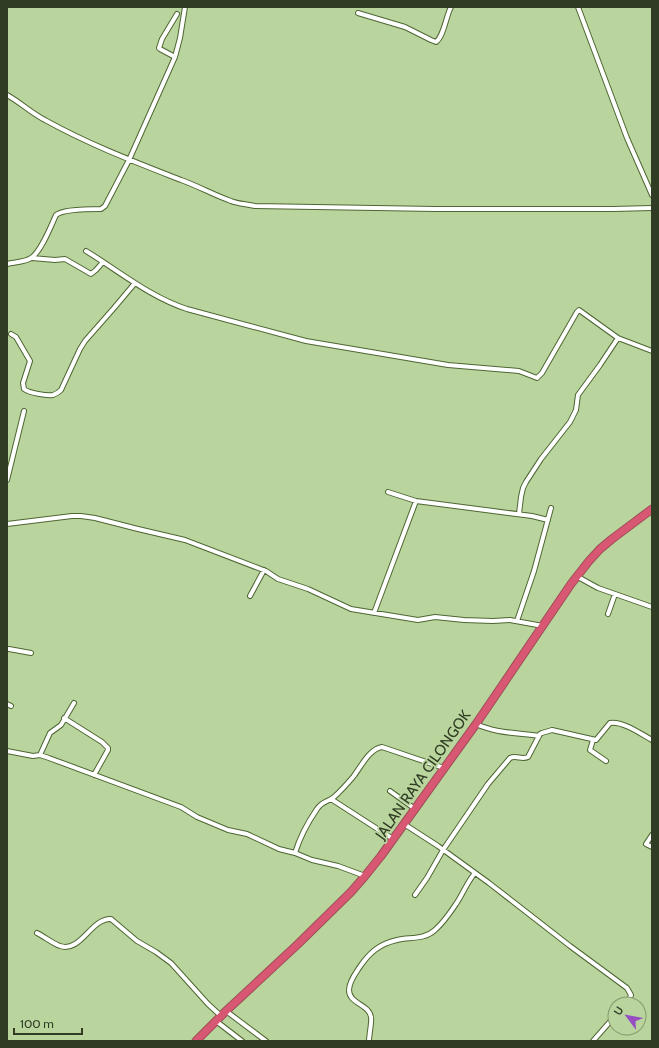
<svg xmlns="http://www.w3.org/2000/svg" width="659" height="1048" font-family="Cabin,sans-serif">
<rect width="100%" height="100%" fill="#b9d59d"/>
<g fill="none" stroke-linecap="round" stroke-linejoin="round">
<defs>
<path id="street" d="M 578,7 L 627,138 L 652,195
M 358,13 L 405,27 L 431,40 L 436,42 C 444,36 446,16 451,7
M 175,57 L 160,49 L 159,48 L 162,39 L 177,14
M 7,95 C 20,102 31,113 45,120 C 88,144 135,162 181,180 C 198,186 214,195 231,201 C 238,204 247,204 255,206 L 435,209 L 613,209 L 652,208
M 86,251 C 119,271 150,297 187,309 L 306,341 L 448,365 L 519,371 L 537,378 L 542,373 L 577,312 L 579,310 L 618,338 L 652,351
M 32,258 L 55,260 L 65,259 L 91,274 L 96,270 L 103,262
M 7,264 C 15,262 25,262 31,258 C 41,252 51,226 56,215 C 63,209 91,209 101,209 L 105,206 L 129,160 L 175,57 L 180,38 L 185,7
M 11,334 L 16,337 L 30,361 L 23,383 L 24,389 C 29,393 47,396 53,395 C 56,394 59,392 61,390 L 80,349 L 85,341 L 114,308 L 135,283
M 7,480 L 24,411
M 388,492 L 416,501 L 532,516 L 548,520
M 519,514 L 521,497 L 523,488 L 526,482 L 541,459 L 570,422 L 576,410 L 578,395 L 600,365 L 618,338
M 7,524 L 72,516 L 81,516 L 95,518 L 138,529 L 185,540 L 266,571 L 278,579 L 308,589 L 351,609 L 418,620 L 435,617 L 464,620 L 493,621 L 510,620 L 543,626
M 578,577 L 598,588 L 652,607
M 250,596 L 264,570
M 374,613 L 416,501
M 608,614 L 615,594
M 517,621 L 534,571 L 551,508
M 7,649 L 9,649 L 31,653
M 7,704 L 11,706
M 64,718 L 102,742 L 108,748 L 108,750 L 94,775
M 476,724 C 495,733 518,733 539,736
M 593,740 L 590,750 L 606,761
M 7,751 L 33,756 L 40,755 L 49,758 L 181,807 L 197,817 L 228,830 L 247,834 L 279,849 L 295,853 L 312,860 L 338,866 L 365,876
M 40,755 L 50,733 L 61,725 L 74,703
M 390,791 L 415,809
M 331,799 L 393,839
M 404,824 L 438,846 L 489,883 L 570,946 L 627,988 L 631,995 L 630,998 L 626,1004
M 652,835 L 646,844 L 652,847
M 295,853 C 300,837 308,822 317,809 C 322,801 328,802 334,797 C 341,791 347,784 353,777 C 361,767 369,749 382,747 L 444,768
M 415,895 L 427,878 L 443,850 L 488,784 L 510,758 C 516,755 522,760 528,757 L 540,734 L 542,733 L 552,730 L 596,740 L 610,723 C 623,721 641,734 652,740
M 37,933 C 45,937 52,943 60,946 C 81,953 91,918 111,919 L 137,941 L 156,952 L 171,963 L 208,1004 L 221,1016
M 226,1011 L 266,1041
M 216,1021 L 242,1041
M 369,1041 C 369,1035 372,1022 371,1017 C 369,1004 349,1004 349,990 C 349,982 355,974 359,968 C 369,953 379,944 397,940 C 410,937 424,940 435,930 C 443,923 450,913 456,904 C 463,894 467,882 475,873
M 593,1041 L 615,1016"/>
<path id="highway" d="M 196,1041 L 226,1011 L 298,944 L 351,892 L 365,876 L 381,856 L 404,824 L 476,724 L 571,584 L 589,561 L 600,549 L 612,539 L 652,509"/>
</defs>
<use href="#street" stroke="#4e6633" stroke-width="6"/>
<use href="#highway" stroke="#9e4e58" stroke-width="9"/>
<use href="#street" stroke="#fff" stroke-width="4"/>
<use href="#highway" stroke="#d85873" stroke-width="7"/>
</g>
<g text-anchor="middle" stroke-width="3.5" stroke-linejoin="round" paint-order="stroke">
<g font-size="15" fill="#313c25" stroke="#b9d59d">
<text transform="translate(423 775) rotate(-55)" y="5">JALAN RAYA CILONGOK</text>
</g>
</g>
<rect width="659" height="1048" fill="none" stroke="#313c25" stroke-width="16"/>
<g transform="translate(627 1016) rotate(302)"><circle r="19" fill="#b9d59d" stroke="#83986d"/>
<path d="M0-3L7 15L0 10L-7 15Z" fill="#954fc2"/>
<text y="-6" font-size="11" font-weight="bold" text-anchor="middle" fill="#313c25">U</text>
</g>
<path d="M14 1028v6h68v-6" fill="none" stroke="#313c25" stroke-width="2"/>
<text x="20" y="1028" font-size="12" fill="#313c25" stroke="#b9d59d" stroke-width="3" paint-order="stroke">100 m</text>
</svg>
